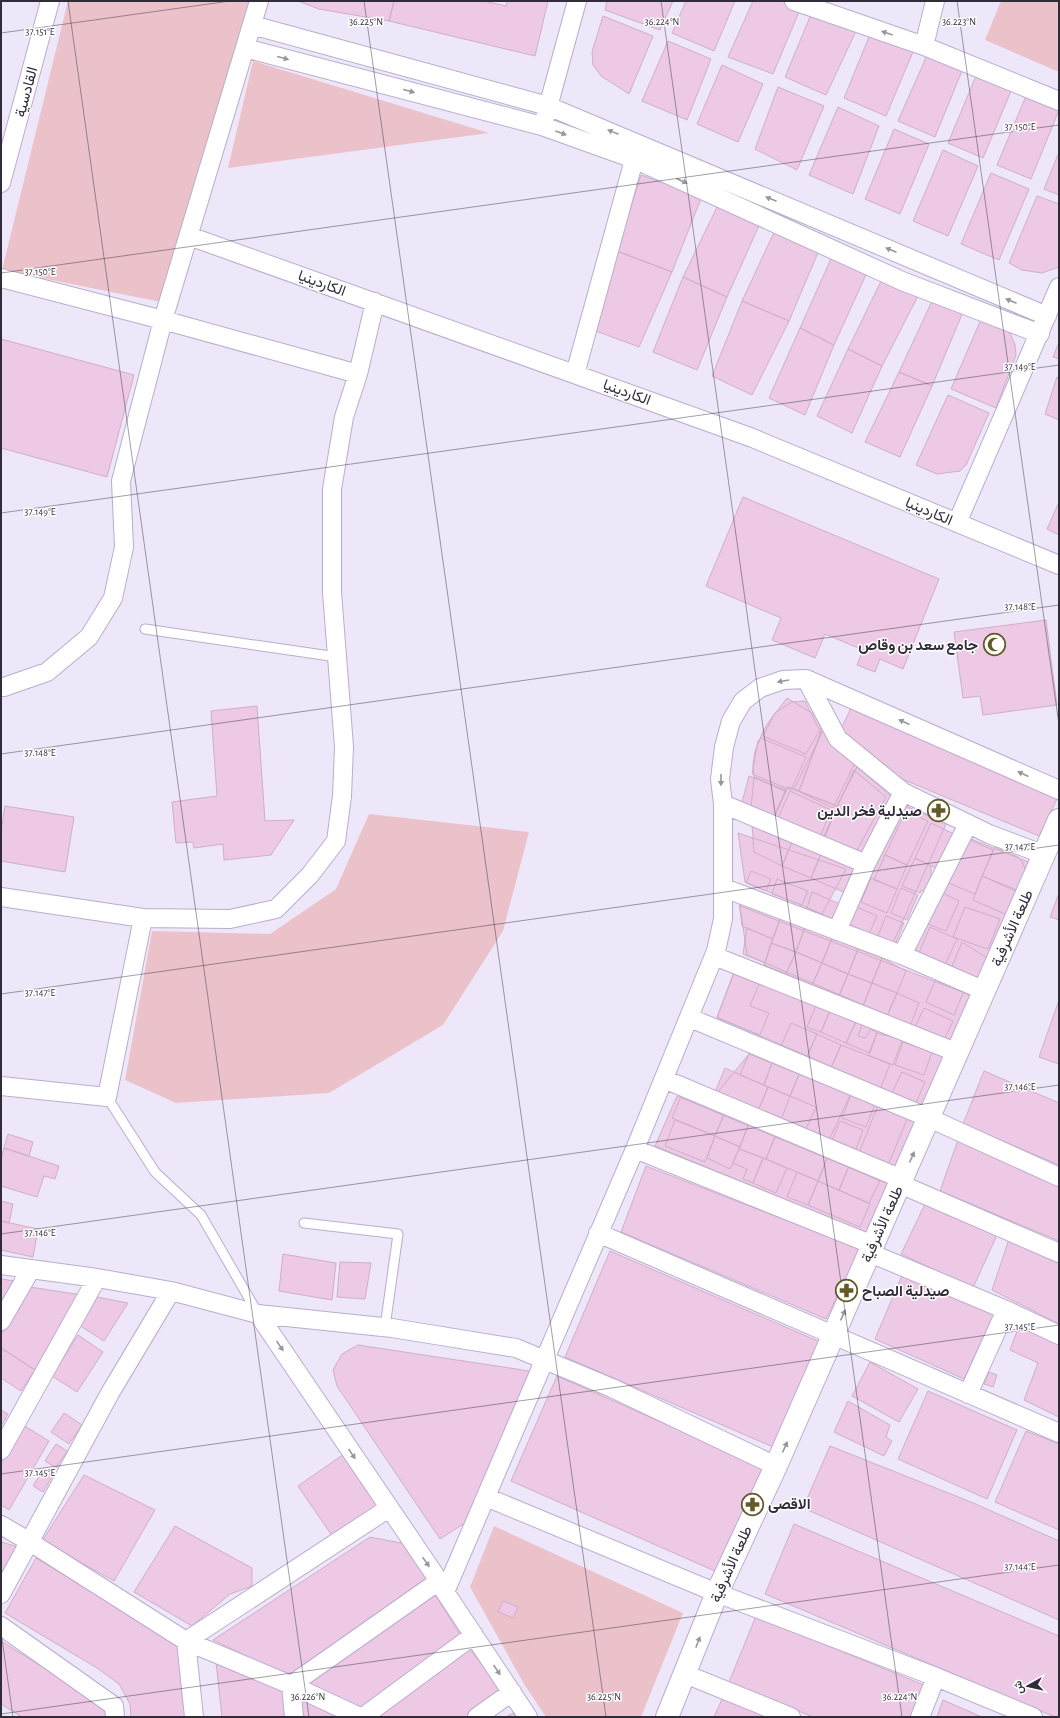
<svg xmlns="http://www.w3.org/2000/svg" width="1060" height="1718" font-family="'Alegreya Sans',Vazirmatn,sans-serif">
<rect width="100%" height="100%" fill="#eee7fa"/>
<path fill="#ecc2ca" d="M 68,1 L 249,1 L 161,302 L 2,270 Z
M 1001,1 L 1059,1 L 1059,72 L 985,40 Z
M 253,61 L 489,133 L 228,168 Z
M 369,814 L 529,832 L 503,931 L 443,1025 L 329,1093 L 176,1103 L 125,1080 L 152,931 L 270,934 L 336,889 Z
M 494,1526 L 683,1613 L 641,1717 L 546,1717 L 524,1684 L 470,1587 Z"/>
<path fill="#eec9e5" stroke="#ceafc6" d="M 298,1 L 394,1 L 389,21 L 319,9 Z
M 394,1 L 484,1 L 506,6 L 507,1 L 548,1 L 535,56 L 389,21 Z
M 607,1 L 673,1 L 660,30 L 605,10 Z
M 686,1 L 735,1 L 714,51 L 672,33 Z
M 753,1 L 781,1 L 801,7 L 773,74 L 728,57 Z
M 812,12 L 858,27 L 826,95 L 785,77 Z
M 603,16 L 653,36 L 629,94 L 601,76 L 593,65 L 592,52 Z
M 871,32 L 915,47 L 886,116 L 844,98 Z
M 668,41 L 711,59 L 687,120 L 642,101 Z
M 928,53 L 964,66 L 935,137 L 898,121 Z
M 722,65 L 763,84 L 738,142 L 697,124 Z
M 976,76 L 1011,91 L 983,158 L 948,143 Z
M 778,87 L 824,106 L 797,170 L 755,149 Z
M 1026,96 L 1059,110 L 1031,179 L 997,165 Z
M 838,107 L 879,126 L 853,194 L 809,175 Z
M 894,129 L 929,144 L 900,214 L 865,199 Z
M 943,150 L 978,166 L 948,236 L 913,221 Z
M 1059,152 L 1059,195 L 1044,189 Z
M 991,173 L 1029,189 L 999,260 L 961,244 Z
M 641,175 L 702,196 L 672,272 L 617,251 Z
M 1037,196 L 1059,204 L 1059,267 L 1042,273 L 1022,270 L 1009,263 Z
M 720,201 L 762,219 L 727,297 L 683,277 Z
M 778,224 L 820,248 L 789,321 L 742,301 Z
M 617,251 L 672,272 L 639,347 L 596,331 Z
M 834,252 L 869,268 L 834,345 L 800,328 Z
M 885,273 L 920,292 L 882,366 L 848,349 Z
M 683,277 L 727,297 L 697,370 L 653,352 Z
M 933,299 L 963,312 L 932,386 L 899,372 Z
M 742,301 L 789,321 L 752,395 L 712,376 Z
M 982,317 L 1008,328 L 1015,345 L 1016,355 L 996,408 L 951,389 Z
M 800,328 L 834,345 L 805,415 L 769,398 Z
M 1,339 L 134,375 L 107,477 L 1,448 Z
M 1059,342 L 1059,359 L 1053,357 Z
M 848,349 L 882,366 L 852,433 L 817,416 Z
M 899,372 L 932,386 L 900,457 L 865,442 Z
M 1057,377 L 1059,378 L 1059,420 L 1045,414 Z
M 948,395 L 989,413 L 966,465 L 960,471 L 937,474 L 916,465 Z
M 743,497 L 939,579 L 903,669 L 880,659 L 875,672 L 857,665 L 863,650 L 825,634 L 815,658 L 772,640 L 781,618 L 706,586 Z
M 1059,502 L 1059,535 L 1047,529 Z
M 1046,620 L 1057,705 L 983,715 L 980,696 L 963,698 L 954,632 Z
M 787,698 L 825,721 L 806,754 L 763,736 L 774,715 Z
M 805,701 L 821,733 L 799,791 L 788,787 L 785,791 L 754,777 L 753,764 L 755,751 L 764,729 L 775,713 L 792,702 Z
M 257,706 L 265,821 L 294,820 L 271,855 L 224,860 L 223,844 L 194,848 L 193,842 L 176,843 L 172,802 L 217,796 L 211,711 Z
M 851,708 L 1058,797 L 1039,836 L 902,779 L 841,729 Z
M 823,726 L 857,767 L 837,806 L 799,791 Z
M 823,731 L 829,734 L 854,765 L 833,808 L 794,789 Z
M 761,738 L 806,757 L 791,790 L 752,774 L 758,741 Z
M 857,767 L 892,797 L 865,858 L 824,840 L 837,806 Z
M 854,770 L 886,797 L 855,854 L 822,840 Z
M 749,776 L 786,790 L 773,819 L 741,806 Z
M 754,777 L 785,791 L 774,818 L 751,808 Z
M 788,787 L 837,806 L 824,840 L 774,818 Z
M 790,791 L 831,810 L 820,837 L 778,818 Z
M 899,803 L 946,824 L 892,945 L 839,924 Z
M 5,806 L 74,817 L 65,872 L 1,861 L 1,831 Z
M 906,811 L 928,821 L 907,865 L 885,855 Z
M 931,823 L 956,835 L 940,870 L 915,858 Z
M 752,824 L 792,842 L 782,866 L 754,852 Z
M 738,833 L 846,869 L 822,914 L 745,882 Z
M 961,835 L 1031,863 L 979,980 L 910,952 Z
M 965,838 L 993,850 L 975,894 L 946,882 Z
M 792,842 L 821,854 L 811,878 L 782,866 Z
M 995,847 L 1018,857 L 1022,861 L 1026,872 L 1022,892 L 982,876 Z
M 821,854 L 858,869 L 848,894 L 811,878 Z
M 885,855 L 907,865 L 897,889 L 874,880 Z
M 915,858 L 931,866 L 931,876 L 933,883 L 929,893 L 921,890 L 920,893 L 902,886 Z
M 751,871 L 771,879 L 766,891 L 746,883 Z
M 982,876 L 1020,893 L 1010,916 L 973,900 Z
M 871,878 L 897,889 L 887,913 L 861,902 Z
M 777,879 L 808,891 L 802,905 L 772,894 Z
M 901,888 L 918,895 L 907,920 L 891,913 Z
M 939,891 L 959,901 L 946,931 L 923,922 Z
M 812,892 L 840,904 L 835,920 L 807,908 Z
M 1059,893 L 1059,920 L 1050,917 Z
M 739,901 L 780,919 L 773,939 L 742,926 Z
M 740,906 L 970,995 L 952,1043 L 747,955 Z
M 857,907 L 877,916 L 869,934 L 849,924 Z
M 965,907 L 1000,919 L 988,949 L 953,937 Z
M 886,916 L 904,923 L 895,945 L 877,938 Z
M 780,919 L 805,927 L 796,952 L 771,943 Z
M 805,927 L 832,938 L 822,963 L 796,952 Z
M 930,927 L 957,939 L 945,965 L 919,953 Z
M 747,928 L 773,939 L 765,963 L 743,954 Z
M 832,938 L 858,949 L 848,974 L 822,963 Z
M 962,942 L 987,958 L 978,981 L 951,969 Z
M 771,943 L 796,952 L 786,974 L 764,965 Z
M 858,949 L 882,958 L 872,983 L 848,974 Z
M 796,952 L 822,963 L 812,985 L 786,974 Z
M 882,958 L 906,971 L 897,993 L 872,983 Z
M 822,963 L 848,974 L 839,996 L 812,985 Z
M 735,969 L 761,979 L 750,1006 L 769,1013 L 760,1035 L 717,1018 Z
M 734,973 L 945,1054 L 922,1106 L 717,1017 Z
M 848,974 L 872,983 L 863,1006 L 839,996 Z
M 936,979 L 964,991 L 954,1015 L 926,1002 Z
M 872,983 L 897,993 L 887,1016 L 863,1006 Z
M 897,993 L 919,1003 L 910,1026 L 887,1016 Z
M 1059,1000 L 1059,1064 L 1039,1057 Z
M 818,1001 L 832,1006 L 821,1032 L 807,1027 Z
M 832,1006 L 858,1017 L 846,1043 L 821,1032 Z
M 924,1008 L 953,1021 L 943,1042 L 914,1029 Z
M 856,1022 L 862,1025 L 858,1036 L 865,1038 L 871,1029 L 877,1033 L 870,1053 L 846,1043 Z
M 791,1023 L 817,1034 L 807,1057 L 781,1046 Z
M 888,1032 L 903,1038 L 893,1065 L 868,1055 L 877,1033 L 887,1036 Z
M 817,1034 L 841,1045 L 831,1068 L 807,1057 Z
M 903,1042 L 932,1052 L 924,1075 L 895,1065 Z
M 841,1045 L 890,1064 L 880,1090 L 831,1068 Z
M 750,1051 L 773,1060 L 764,1085 L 740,1075 Z
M 749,1054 L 918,1122 L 897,1170 L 717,1093 Z
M 773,1060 L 800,1072 L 790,1096 L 764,1085 Z
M 725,1068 L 768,1087 L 758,1111 L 715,1092 Z
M 984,1071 L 1059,1103 L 1059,1165 L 963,1124 Z
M 800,1072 L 852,1091 L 829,1140 L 806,1129 L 816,1107 L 790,1096 Z
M 902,1072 L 925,1082 L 916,1103 L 892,1093 Z
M 768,1087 L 790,1096 L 781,1120 L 758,1111 Z
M 682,1094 L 725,1112 L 715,1136 L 672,1118 Z
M 851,1095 L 875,1104 L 866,1127 L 842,1118 Z
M 677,1096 L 891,1185 L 869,1234 L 655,1146 Z
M 878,1105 L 908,1117 L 888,1165 L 859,1153 Z
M 725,1112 L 749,1123 L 740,1147 L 715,1136 Z
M 675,1120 L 715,1136 L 705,1162 L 665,1146 Z
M 750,1120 L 777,1132 L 766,1159 L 739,1149 Z
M 840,1121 L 863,1130 L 855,1152 L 831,1143 Z
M 8,1134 L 33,1142 L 29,1156 L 4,1148 Z
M 776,1134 L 828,1156 L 818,1181 L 766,1159 Z
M 715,1136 L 740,1147 L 730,1169 L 707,1158 Z
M 958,1140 L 1059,1185 L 1059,1241 L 940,1191 Z
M 4,1148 L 59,1166 L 55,1179 L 44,1176 L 37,1197 L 1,1186 L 1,1159 Z
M 739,1149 L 763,1158 L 753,1183 L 743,1179 L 747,1169 L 733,1163 Z
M 828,1156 L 849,1166 L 839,1190 L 818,1181 Z
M 763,1158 L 787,1168 L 776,1193 L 753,1183 Z
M 646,1166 L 860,1249 L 826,1319 L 621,1232 Z
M 849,1166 L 880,1181 L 869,1203 L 839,1190 Z
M 797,1172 L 818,1181 L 808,1205 L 787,1197 Z
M 818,1181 L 870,1204 L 860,1227 L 808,1205 Z
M 1,1201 L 13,1204 L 9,1223 L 1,1221 Z
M 926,1202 L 997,1235 L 973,1288 L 901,1254 Z
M 1,1221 L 38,1229 L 33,1257 L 1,1250 Z
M 1009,1239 L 1059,1263 L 1059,1324 L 992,1290 Z
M 610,1251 L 820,1342 L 773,1447 L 565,1357 Z
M 283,1254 L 336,1263 L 332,1300 L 279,1291 Z
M 340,1262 L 371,1263 L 365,1299 L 337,1297 Z
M 903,1273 L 995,1312 L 964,1379 L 875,1339 Z
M 1,1279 L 22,1282 L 1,1317 Z
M 30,1287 L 82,1295 L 35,1370 L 1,1348 L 1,1334 Z
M 97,1297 L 128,1303 L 104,1341 L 79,1325 Z
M 1020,1323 L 1059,1341 L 1059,1417 L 1024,1400 L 1038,1363 L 1010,1350 Z
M 78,1335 L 103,1352 L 77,1392 L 52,1376 Z
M 358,1345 L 536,1372 L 471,1519 L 440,1539 L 337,1386 L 333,1370 L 342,1354 Z
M 1,1348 L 35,1370 L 21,1391 L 1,1378 Z
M 870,1362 L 918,1389 L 899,1422 L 852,1396 Z
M 989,1372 L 997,1375 L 993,1387 L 984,1384 Z
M 557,1376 L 763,1467 L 717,1572 L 511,1481 Z
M 928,1391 L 1017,1430 L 987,1499 L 898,1459 Z
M 848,1401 L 890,1425 L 886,1437 L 892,1441 L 884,1456 L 834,1432 Z
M 1,1410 L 8,1414 L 1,1426 Z
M 64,1413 L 82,1425 L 69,1444 L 51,1432 Z
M 23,1425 L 49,1441 L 9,1510 L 1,1505 L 1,1463 Z
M 1026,1431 L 1059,1444 L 1059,1530 L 995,1502 Z
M 56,1444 L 67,1451 L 56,1468 L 45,1461 Z
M 830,1446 L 971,1502 L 1059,1541 L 1059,1620 L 803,1508 Z
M 344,1454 L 382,1508 L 335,1540 L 298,1486 Z
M 43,1469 L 53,1475 L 43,1492 L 33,1486 Z
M 84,1475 L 155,1510 L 114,1581 L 42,1541 Z
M 794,1524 L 1059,1636 L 1059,1717 L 1055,1717 L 765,1594 Z
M 175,1526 L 252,1568 L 252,1586 L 230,1594 L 192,1626 L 134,1592 Z
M 370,1537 L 401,1543 L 412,1554 L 430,1583 L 290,1677 L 213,1640 Z
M 1,1542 L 22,1548 L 1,1583 Z
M 36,1558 L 181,1646 L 189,1717 L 131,1717 L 130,1704 L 119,1684 L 97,1668 L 5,1613 Z
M 434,1593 L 463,1639 L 366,1710 L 300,1681 Z
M 503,1601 L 518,1607 L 513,1618 L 498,1612 Z
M 756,1616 L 931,1688 L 919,1717 L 813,1717 L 729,1682 Z
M 1,1641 L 111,1710 L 112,1717 L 22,1717 L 1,1704 Z
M 467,1645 L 502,1692 L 469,1717 L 380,1717 L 372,1714 Z
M 216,1662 L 286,1689 L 288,1717 L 222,1717 Z
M 299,1697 L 340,1717 L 301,1717 Z
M 723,1697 L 769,1717 L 714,1717 Z
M 943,1700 L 982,1717 L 937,1717 Z
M 513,1713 L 516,1717 L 506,1717 Z"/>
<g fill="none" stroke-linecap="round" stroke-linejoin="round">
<defs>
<path id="service" d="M 145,629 L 337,657
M 107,1097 L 155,1172 L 201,1215 L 257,1312
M 304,1223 L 398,1234 L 385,1327"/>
<path id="minor" d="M 794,1 L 924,46 L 1059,101
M 252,25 L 548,106 L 1047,316
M 924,46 L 935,1
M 245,48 L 542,126 L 634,159 L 902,281 L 1040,334
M 545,118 L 577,1
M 1,183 L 50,1
M 189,236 L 750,437 L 1059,565
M 1,278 L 163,320 L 358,374
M 575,374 L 637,149
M 957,523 L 1059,287
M 806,679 L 838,739 L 903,792 L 989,834 L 1045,855
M 1,687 L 4,687 L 47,672 L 89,637 L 113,598 L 124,547 L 121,481 L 163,320 L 259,1
M 723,804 L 866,864
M 724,888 L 902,955 L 985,991
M 1,897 L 143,918 L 230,919 L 276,909 L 310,875 L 336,841 L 342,796 L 344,747 L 332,592 L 332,489 L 344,417 L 358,374 L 375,302
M 837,931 L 866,864 L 903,792
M 902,955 L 968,824
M 714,956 L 958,1053
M 690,1018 L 929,1118 L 1059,1177
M 664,1079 L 902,1179
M 1,1086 L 107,1097 L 143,918
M 635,1149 L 873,1245
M 900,1184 L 1059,1253
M 598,1233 L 1059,1433
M 870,1253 L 1006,1310 L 1059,1335
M 1,1265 L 97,1278 L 171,1291 L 258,1314 L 392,1328 L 516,1348 L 612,1388 L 776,1466
M 258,1314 L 439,1581 L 445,1592 L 528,1717
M 1,1321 L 31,1269
M 968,1394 L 1006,1310
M 1,1450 L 97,1278
M 486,1497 L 717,1593 L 936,1677 L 1033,1717
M 1,1525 L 30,1542 L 186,1641 L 291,1685 L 360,1717
M 445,1592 L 635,1149 L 716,951 L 723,919 L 723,804 L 720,779 L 724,747 L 731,721 L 743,701 L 760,688 L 783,680 L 806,679 L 1059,790
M 1,1594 L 110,1393 L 171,1291
M 1,1626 L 114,1706 L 115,1717
M 685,1674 L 791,1717
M 194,1717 L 186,1641 L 389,1508
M 294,1717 L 291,1685 L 439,1581
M 363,1717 L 474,1635
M 477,1717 L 512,1692
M 920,1717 L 936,1677"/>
<path id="secondary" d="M 667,1717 L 717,1593 L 776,1466 L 1059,820"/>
</defs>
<use href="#service" stroke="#baadcc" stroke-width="11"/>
<use href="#minor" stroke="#baadcc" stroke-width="20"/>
<use href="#secondary" stroke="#baadcc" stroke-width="24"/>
<use href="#service" stroke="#fff" stroke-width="9"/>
<use href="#minor" stroke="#fff" stroke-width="18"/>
<use href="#secondary" stroke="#fff" stroke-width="22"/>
</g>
<defs><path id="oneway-solid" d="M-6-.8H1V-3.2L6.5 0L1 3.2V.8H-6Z"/></defs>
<g fill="#98969c">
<use href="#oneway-solid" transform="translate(887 33) rotate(-161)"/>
<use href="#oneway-solid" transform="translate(283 58) rotate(15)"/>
<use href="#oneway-solid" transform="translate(409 91) rotate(15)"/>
<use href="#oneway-solid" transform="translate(613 132) rotate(-158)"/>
<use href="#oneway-solid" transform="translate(561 133) rotate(20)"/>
<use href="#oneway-solid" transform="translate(682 181) rotate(24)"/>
<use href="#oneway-solid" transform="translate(771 199) rotate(-157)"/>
<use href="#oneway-solid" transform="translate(891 250) rotate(-157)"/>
<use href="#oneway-solid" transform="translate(1011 301) rotate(-157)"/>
<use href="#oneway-solid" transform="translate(783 681) rotate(170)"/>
<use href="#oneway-solid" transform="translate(904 722) rotate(-156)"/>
<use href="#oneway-solid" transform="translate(1023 774) rotate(-156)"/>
<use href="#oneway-solid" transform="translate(721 780) rotate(90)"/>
<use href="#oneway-solid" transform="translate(912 1157) rotate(-66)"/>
<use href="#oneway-solid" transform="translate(843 1315) rotate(-66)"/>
<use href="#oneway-solid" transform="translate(280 1346) rotate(56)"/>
<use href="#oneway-solid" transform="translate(785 1447) rotate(-66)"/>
<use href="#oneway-solid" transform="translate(352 1454) rotate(56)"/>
<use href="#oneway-solid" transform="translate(426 1562) rotate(55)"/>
<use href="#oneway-solid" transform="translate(698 1642) rotate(-69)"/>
<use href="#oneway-solid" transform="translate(497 1670) rotate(56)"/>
</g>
<path fill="none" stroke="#312c39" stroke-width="1" stroke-opacity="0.45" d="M 68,1 L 309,1717M 364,1 L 606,1717M 661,1 L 902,1717M 957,1 L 1059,725M 1,33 L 230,1M 1,273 L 1059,125M 1,513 L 1059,365M 1,754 L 1059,605M 1,994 L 1059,845M 1,1234 L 1059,1085M 1,1474 L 1059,1325M 1,1632 L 13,1717M 1,1714 L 1059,1565"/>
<defs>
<symbol id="mosque-ring" viewBox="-11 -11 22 22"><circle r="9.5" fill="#fff" stroke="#645a27" stroke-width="1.5"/><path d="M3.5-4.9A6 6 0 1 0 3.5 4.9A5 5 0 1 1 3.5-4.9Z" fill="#645a27"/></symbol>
<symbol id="pharmacy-ring" viewBox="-11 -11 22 22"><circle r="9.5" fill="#fff" stroke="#645a27" stroke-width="1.5"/><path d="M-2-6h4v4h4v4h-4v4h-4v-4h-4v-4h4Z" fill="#645a27"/></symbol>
</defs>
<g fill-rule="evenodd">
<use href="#mosque-ring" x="982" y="632" width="25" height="25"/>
<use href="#pharmacy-ring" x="926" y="798" width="25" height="25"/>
<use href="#pharmacy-ring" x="834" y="1278" width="25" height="25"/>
<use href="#pharmacy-ring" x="740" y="1492" width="25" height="25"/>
</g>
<g text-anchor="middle" stroke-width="3" stroke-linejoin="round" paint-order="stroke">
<g font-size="15" fill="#312c39" stroke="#fff">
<text transform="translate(26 92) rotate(-75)" y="5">القادسية</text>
<text transform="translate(322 283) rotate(20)" y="5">الكاردينيا</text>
<text transform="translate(627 392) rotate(20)" y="5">الكاردينيا</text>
<text transform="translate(929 511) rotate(23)" y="5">الكاردينيا</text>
<text transform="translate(1012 928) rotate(-66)" y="5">طلعة الأشرفية</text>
<text transform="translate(882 1224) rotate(-66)" y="5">طلعة الأشرفية</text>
<text transform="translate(731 1564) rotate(-66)" y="5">طلعة الأشرفية</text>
</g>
<g font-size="15" font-weight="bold" fill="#312c39" stroke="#fff" text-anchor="end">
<text x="978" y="650">جامع سعد بن وقاص</text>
<text x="922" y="816">صيدلية فخر الدين</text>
<text x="862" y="1296" text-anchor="start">صيدلية الصباح</text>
<text x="768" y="1509" text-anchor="start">الاقصى</text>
</g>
</g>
<g font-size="10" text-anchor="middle" fill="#312c39" stroke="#fff" stroke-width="3" stroke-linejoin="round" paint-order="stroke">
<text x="366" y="25">36.225°N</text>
<text x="662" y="25">36.224°N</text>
<text x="959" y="25">36.223°N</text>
<text x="40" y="35">37.151°E</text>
<text x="1020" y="130">37.150°E</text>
<text x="40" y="275">37.150°E</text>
<text x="1020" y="370">37.149°E</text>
<text x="40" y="515">37.149°E</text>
<text x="1020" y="610">37.148°E</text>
<text x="40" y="756">37.148°E</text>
<text x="1020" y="850">37.147°E</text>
<text x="40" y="996">37.147°E</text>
<text x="1020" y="1090">37.146°E</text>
<text x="40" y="1236">37.146°E</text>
<text x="1020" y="1330">37.145°E</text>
<text x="40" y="1476">37.145°E</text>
<text x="1020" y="1570">37.144°E</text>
<text x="308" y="1700">36.226°N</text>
<text x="604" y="1700">36.225°N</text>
<text x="900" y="1700">36.224°N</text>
</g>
<rect width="1060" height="1718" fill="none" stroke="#312c39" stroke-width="4"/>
<g transform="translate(1028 1686) rotate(262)" stroke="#ffffff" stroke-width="3" paint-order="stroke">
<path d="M0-3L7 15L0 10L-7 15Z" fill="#312c39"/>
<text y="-6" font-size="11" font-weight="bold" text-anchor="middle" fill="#312c39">ش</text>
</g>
</svg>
